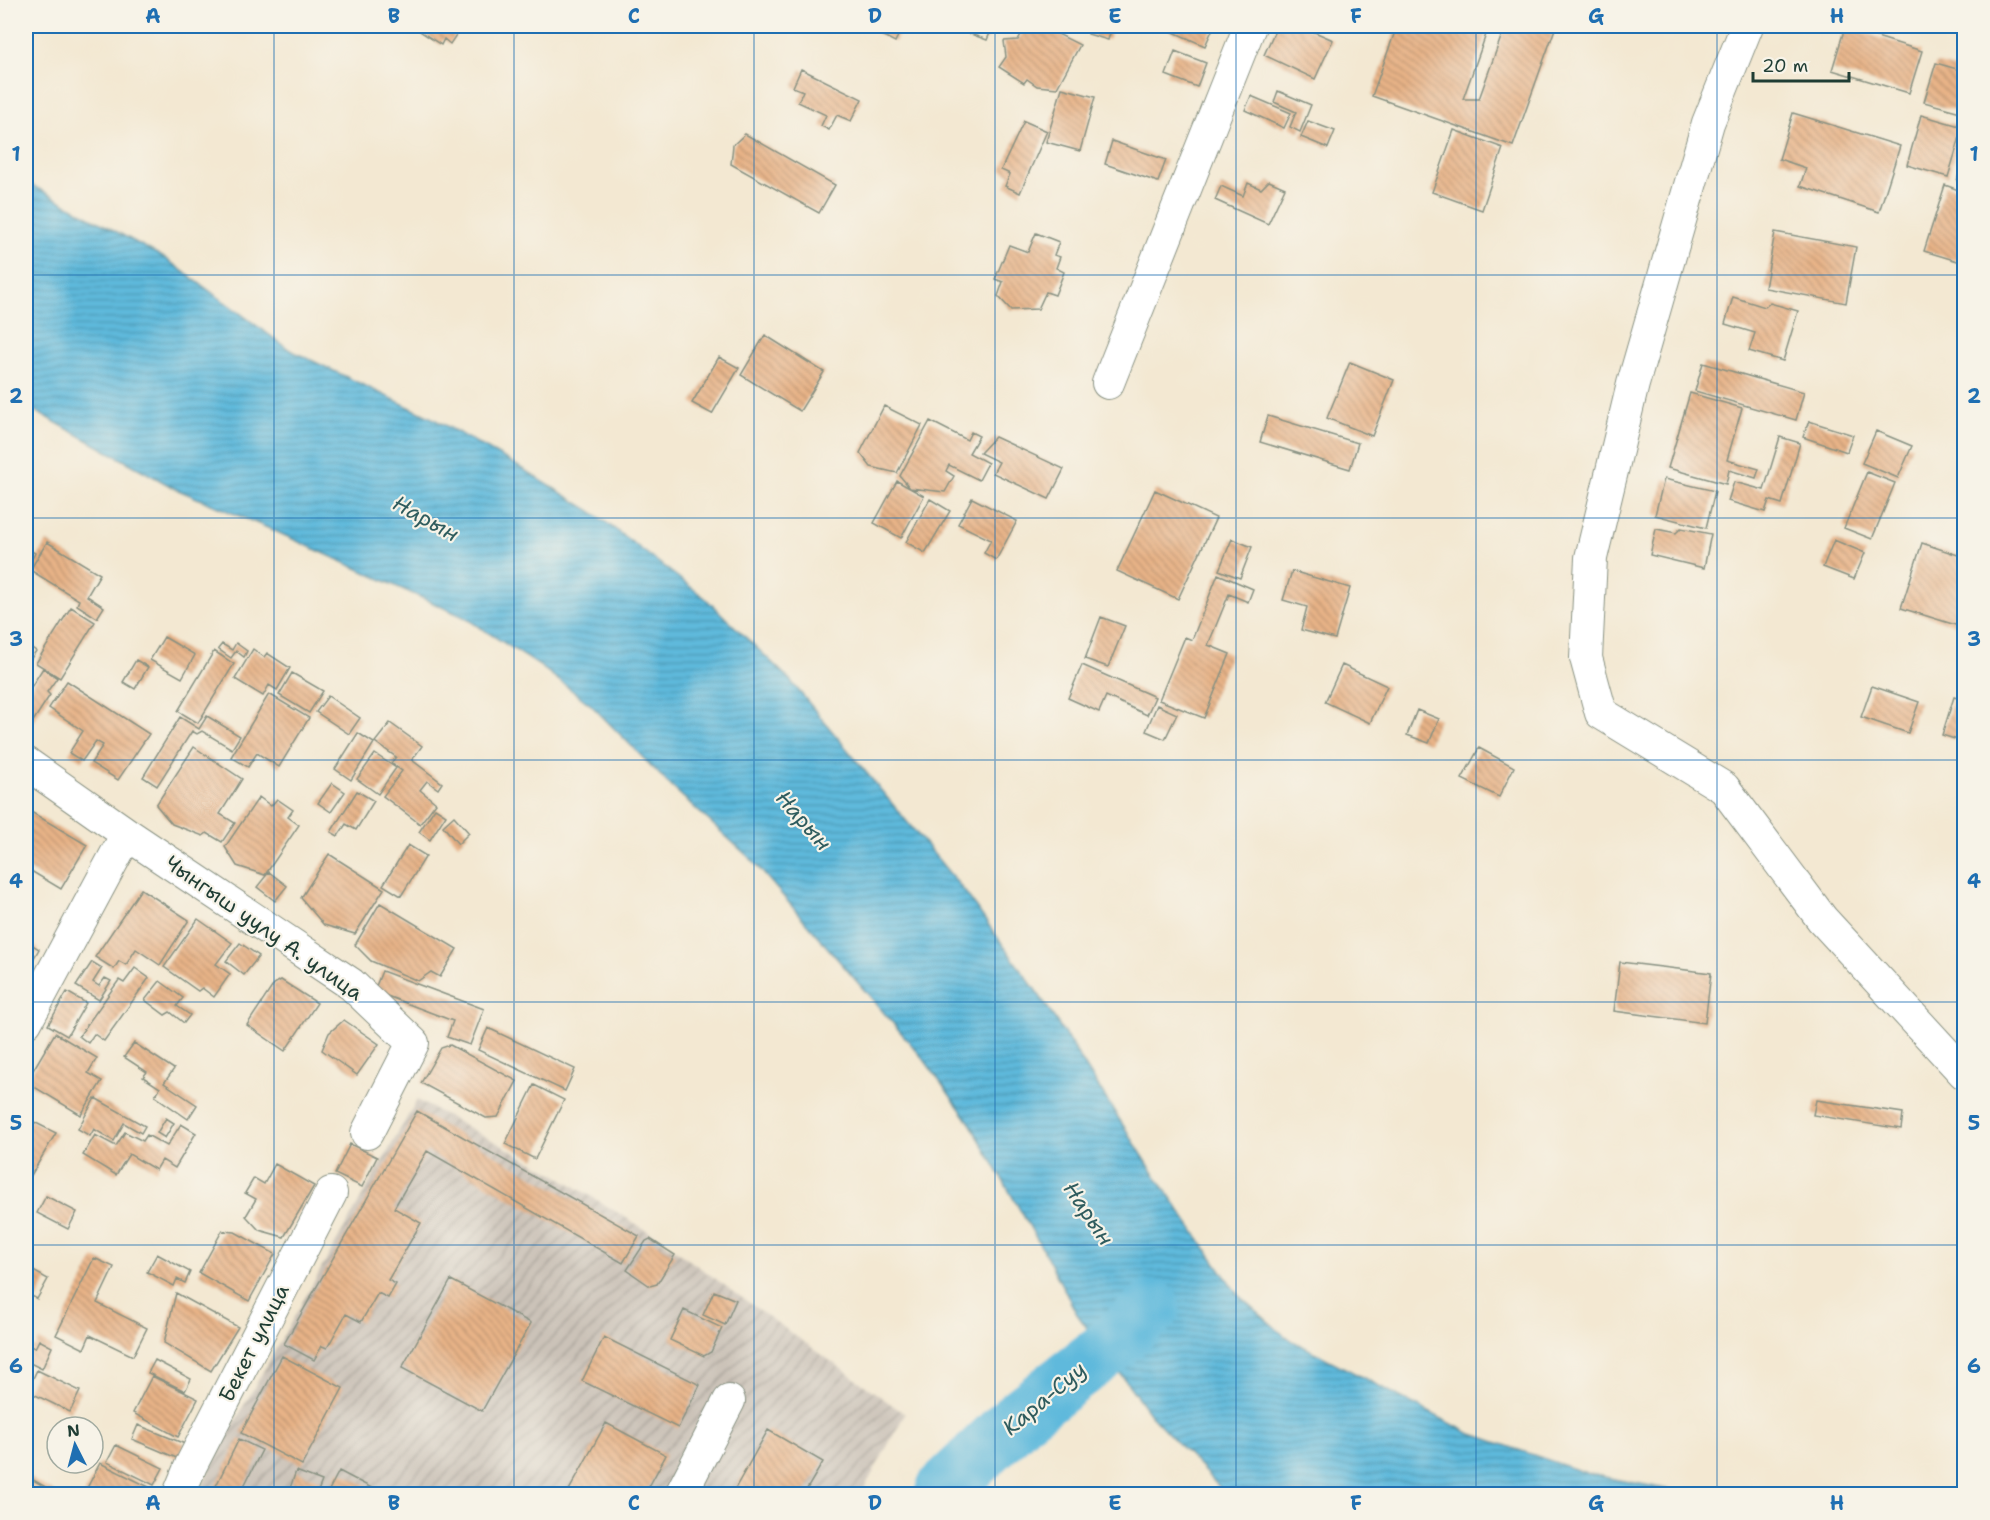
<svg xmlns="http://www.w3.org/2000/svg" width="1990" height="1520" font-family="'Shantell Sans',sans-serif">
<defs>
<pattern id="industrial-furrows" width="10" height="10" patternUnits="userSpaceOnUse" patternTransform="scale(1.5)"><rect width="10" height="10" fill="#cbc2b8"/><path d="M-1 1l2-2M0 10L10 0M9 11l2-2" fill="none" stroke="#a49f96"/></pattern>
<pattern id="water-rules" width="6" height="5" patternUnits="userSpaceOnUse" patternTransform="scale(1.5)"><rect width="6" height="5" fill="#5eb9dc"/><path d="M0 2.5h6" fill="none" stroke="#4d98b3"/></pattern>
<pattern id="building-back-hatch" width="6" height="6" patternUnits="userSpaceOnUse" patternTransform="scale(1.5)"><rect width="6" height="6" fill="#e8b387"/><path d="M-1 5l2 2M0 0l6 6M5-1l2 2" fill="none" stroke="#bb936f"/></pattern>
</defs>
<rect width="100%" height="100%" fill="#f7f3e8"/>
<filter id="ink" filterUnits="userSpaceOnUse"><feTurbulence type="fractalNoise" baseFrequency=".0167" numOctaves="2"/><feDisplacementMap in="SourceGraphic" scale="12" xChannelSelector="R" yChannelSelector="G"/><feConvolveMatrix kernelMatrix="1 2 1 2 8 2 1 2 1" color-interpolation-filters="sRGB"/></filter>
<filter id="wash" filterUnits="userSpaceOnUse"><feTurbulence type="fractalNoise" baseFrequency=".008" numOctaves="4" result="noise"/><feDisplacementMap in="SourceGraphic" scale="24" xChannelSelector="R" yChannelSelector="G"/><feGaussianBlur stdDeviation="1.35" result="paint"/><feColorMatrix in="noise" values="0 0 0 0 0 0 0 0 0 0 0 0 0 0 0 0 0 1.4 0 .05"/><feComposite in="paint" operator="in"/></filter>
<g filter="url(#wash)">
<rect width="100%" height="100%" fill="#f3e8d2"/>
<path fill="url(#industrial-furrows)" d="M 417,1100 L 553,1173 L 654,1235 L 905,1414 L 861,1494 L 199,1494 L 217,1453 Z"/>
<path fill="url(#water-rules)" stroke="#3e7b88" stroke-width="1.5" d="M 26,182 L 166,259 L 290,350 L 432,418 L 511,462 L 591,511 L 705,598 L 789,679 L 965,892 L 1044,1002 L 1153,1172 L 1238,1295 L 1287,1338 L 1469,1433 L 1589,1474 L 1691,1494 L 1225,1493 L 1150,1414 L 1077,1314 L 1046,1255 L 970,1123 L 923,1058 L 752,860 L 672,787 L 591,705 L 540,666 L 464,617 L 275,531 L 176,489 L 26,406 Z"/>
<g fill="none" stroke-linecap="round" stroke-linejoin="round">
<path stroke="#5eb9dc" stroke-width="57" d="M 943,1494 L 945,1488 L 1019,1417 L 1104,1351 L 1152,1308"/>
</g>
<g id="blocks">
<path fill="url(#building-back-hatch)" d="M 412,26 L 462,26 L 450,44 L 444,39 L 441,45 Z
M 864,26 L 903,26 L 895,42 Z
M 962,26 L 993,26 L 987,40 L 960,30 Z
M 1030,26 L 1042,26 L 1080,45 L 1057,88 L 1037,86 L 1027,79 L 1024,83 L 999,67 L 1006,57 L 1004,41 L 1018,40 L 1024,29 Z
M 1090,26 L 1112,26 L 1108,40 L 1088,34 Z
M 1160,26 L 1214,26 L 1205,46 Z
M 1277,26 L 1301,26 L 1333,40 L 1315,79 L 1264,55 Z
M 1397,26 L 1489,26 L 1463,99 L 1479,99 L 1505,26 L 1556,26 L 1513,146 L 1372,96 Z
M 1845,27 L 1922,51 L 1909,93 L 1832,70 Z
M 1175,51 L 1206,63 L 1197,87 L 1166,75 Z
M 1936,63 L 1964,71 L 1964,113 L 1924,102 Z
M 801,69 L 862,99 L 851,121 L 837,115 L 829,130 L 821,126 L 826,115 L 798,102 L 803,91 L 793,87 Z
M 1062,88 L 1095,97 L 1080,151 L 1046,142 Z
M 1278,91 L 1311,105 L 1300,132 L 1290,127 L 1296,112 L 1274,102 Z
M 1251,96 L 1291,113 L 1284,128 L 1245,110 Z
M 1793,113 L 1900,146 L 1879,212 L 1800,186 L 1806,168 L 1779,159 Z
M 1921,115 L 1963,127 L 1948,177 L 1907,165 Z
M 1024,121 L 1047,131 L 1020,193 L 1005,186 L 1010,174 L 1001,170 Z
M 1308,121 L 1335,131 L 1328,148 L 1301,137 Z
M 1454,130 L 1503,148 L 1482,210 L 1432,192 Z
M 745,134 L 835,185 L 819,213 L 731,164 L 733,145 Z
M 1112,141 L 1166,160 L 1158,182 L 1105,164 Z
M 1964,157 L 1964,183 L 1957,181 Z
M 1269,181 L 1285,188 L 1268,224 L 1215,200 L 1221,186 L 1243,196 L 1248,183 L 1261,189 Z
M 1945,185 L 1964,192 L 1964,263 L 1924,251 Z
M 1775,232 L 1856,247 L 1846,303 L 1765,288 Z
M 1036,233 L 1059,242 L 1054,255 L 1060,257 L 1056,268 L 1064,272 L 1055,295 L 1046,292 L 1038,309 L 1011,310 L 998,296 L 1003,282 L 995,279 L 1009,245 L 1028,252 Z
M 1733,297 L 1765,307 L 1770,303 L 1798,311 L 1783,361 L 1749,351 L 1755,333 L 1725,324 Z
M 765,335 L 824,372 L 800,411 L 741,375 Z
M 719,357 L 739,368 L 712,414 L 692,403 Z
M 1350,362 L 1394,380 L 1372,436 L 1327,418 Z
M 1703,363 L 1804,392 L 1796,420 L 1695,391 Z
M 1690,393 L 1742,408 L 1727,460 L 1759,469 L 1756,478 L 1729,470 L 1726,484 L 1668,468 Z
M 884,406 L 922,425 L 897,473 L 871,467 L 860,453 Z
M 1268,416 L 1358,443 L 1350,469 L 1260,442 Z
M 930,421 L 967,440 L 971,432 L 979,436 L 969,453 L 988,463 L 979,480 L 949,465 L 946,471 L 954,476 L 945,492 L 910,488 L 900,476 Z
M 1809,421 L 1853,435 L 1847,452 L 1803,437 Z
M 1876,431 L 1912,446 L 1898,478 L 1862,463 Z
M 995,437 L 1064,469 L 1049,499 L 993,473 L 999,462 L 980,453 Z
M 1780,437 L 1800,443 L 1782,504 L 1769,500 L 1765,512 L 1728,501 L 1734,482 L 1764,490 Z
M 1867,472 L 1895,483 L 1872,539 L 1844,528 Z
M 1664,479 L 1715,491 L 1706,528 L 1655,515 Z
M 897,481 L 924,496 L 901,538 L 874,523 Z
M 1155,490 L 1216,518 L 1178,599 L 1117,571 Z
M 972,498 L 1017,521 L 996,560 L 984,553 L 991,540 L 958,524 Z
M 930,499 L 950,511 L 925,553 L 906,542 Z
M 1681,528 L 1711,534 L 1704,568 L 1650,555 L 1656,529 L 1676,533 Z
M 1232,539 L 1252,547 L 1240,578 L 1219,570 Z
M 1834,540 L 1865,553 L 1854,579 L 1823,567 Z
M 47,542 L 100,574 L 87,596 L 104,607 L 97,618 L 77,605 L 79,600 L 30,570 Z
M 1922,543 L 1964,557 L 1964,609 L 1959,626 L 1901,608 Z
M 26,548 L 35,553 L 26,570 Z
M 1292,571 L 1350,588 L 1335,639 L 1301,630 L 1307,607 L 1283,600 Z
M 1218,574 L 1253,589 L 1248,602 L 1229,594 L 1208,645 L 1230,654 L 1204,718 L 1159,700 L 1185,637 L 1192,640 Z
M 71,607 L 95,622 L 60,678 L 36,663 Z
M 1101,617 L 1125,626 L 1108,667 L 1085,659 Z
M 164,637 L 195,655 L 182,678 L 150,660 Z
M 236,643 L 247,651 L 244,657 L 236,651 L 231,658 L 218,649 L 222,644 L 232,650 Z
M 26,644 L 36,651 L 26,666 Z
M 253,649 L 264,657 L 267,653 L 290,668 L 277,690 L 269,685 L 263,696 L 235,679 Z
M 214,651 L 234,664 L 198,723 L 178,711 Z
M 136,660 L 148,667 L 135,689 L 123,682 Z
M 1082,665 L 1155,697 L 1147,715 L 1106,696 L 1099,712 L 1068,698 Z
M 1342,665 L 1387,686 L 1370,723 L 1325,702 Z
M 43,668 L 57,678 L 47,692 L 50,695 L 28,729 L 26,727 L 26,695 Z
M 292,673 L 323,691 L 309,713 L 279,695 Z
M 67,681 L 149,734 L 118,780 L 91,763 L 103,745 L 96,741 L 82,761 L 69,753 L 83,731 L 49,708 Z
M 1872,686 L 1919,702 L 1908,733 L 1861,717 Z
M 269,694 L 309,718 L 279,767 L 257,753 L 248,767 L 231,757 Z
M 328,696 L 360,718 L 349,734 L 316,712 Z
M 1954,697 L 1964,700 L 1964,742 L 1942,735 Z
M 1157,705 L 1177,714 L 1165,739 L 1146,731 Z
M 1417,710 L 1439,719 L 1429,743 L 1407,735 Z
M 207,716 L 240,736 L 232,749 L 202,731 L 197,734 L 192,731 L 157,786 L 143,777 L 180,717 L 199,729 Z
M 390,723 L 422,746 L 412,760 L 442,783 L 438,789 L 427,781 L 420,790 L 436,803 L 420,824 L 383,796 L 402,771 L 391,763 L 396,757 L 375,742 Z
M 358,733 L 374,743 L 351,780 L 335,769 Z
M 194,747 L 242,779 L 220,814 L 235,823 L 222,842 L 207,833 L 203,836 L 172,824 L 156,805 Z
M 1479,748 L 1514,767 L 1499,797 L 1462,779 Z
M 375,754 L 396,768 L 378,794 L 357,779 Z
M 332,783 L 345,792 L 331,812 L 318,803 Z
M 357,791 L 374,801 L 356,830 L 346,824 L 338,836 L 331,832 Z
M 259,797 L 271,806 L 277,799 L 293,810 L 288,817 L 299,825 L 265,875 L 237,866 L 225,847 Z
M 435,808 L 446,815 L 430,840 L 419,832 Z
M 31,812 L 87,845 L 61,889 L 26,868 L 26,821 Z
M 454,816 L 469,833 L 458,844 L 443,826 Z
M 408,845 L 426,856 L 401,896 L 383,885 Z
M 329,854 L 384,889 L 355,934 L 324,925 L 301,898 Z
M 269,872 L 287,886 L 275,901 L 257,887 Z
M 141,889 L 189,920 L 160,965 L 136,949 L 126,965 L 119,961 L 114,969 L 95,957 Z
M 380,903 L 457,949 L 440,977 L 431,972 L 418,981 L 371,961 L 355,945 Z
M 198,919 L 232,943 L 216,964 L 230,974 L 214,997 L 202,988 L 198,991 L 164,967 Z
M 26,941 L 39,949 L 26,972 Z
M 240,943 L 259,956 L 244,975 L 226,961 Z
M 92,962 L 102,968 L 93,982 L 99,986 L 105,978 L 111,981 L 99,1000 L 76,986 Z
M 1620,962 L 1711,973 L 1705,1023 L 1614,1011 Z
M 135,968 L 149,978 L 104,1041 L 94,1034 L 88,1043 L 79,1036 L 119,980 L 124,983 Z
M 382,971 L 484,1009 L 470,1045 L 447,1037 L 453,1021 L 374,991 Z
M 281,980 L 317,1003 L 285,1051 L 247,1025 L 274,984 Z
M 160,981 L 183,998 L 177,1006 L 190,1015 L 184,1023 L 170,1012 L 165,1015 L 145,1000 Z
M 67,992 L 86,1003 L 67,1036 L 48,1025 Z
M 344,1020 L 379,1044 L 357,1075 L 322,1050 L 329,1033 Z
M 488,1028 L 575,1069 L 565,1091 L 478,1050 Z
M 55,1033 L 97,1058 L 88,1073 L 102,1081 L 81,1115 L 26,1082 Z
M 134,1043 L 174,1069 L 164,1083 L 197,1105 L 188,1119 L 155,1096 L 160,1088 L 143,1077 L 147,1072 L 124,1057 Z
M 450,1045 L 517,1081 L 498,1117 L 486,1118 L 421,1083 L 441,1048 Z
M 534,1085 L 564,1100 L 535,1159 L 505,1144 Z
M 95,1098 L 145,1126 L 141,1133 L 124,1123 L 114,1141 L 94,1129 L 90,1136 L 78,1129 Z
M 1816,1100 L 1903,1113 L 1901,1129 L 1813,1115 Z
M 417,1111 L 639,1236 L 623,1263 L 427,1151 L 394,1208 L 421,1223 L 388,1280 L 396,1284 L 388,1298 L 378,1293 L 361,1322 L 346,1314 L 327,1348 L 322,1346 L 314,1360 L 284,1344 Z
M 26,1118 L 56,1133 L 30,1177 L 26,1175 Z
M 166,1118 L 174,1123 L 165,1138 L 157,1133 Z
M 181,1124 L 196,1133 L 175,1168 L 162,1160 L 156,1170 L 129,1154 L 116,1175 L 83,1155 L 95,1135 L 116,1146 L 125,1132 L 143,1141 L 147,1135 L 167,1146 Z
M 350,1144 L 377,1157 L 362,1187 L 335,1174 Z
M 275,1164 L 314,1186 L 284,1237 L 259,1230 L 246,1216 L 256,1199 L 245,1193 L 254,1178 L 264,1184 Z
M 46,1196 L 77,1212 L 68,1229 L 37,1213 Z
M 222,1231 L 235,1232 L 275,1254 L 249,1301 L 199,1273 Z
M 650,1239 L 675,1255 L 657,1284 L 650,1286 L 627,1270 L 646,1241 Z
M 157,1254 L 190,1272 L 185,1283 L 177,1279 L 174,1286 L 147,1272 Z
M 94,1258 L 114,1267 L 97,1303 L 147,1328 L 133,1356 L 90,1335 L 84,1349 L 56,1335 Z
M 26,1267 L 48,1279 L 37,1299 L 26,1293 Z
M 451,1280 L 531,1323 L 482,1411 L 402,1368 Z
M 714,1291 L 736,1300 L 725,1325 L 703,1315 Z
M 176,1293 L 238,1327 L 211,1371 L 164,1343 Z
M 684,1310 L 722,1328 L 711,1352 L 704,1356 L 670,1340 Z
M 604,1337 L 700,1385 L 678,1428 L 582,1381 Z
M 39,1340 L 52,1347 L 42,1369 L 26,1361 L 27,1345 L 35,1348 Z
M 282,1356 L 343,1388 L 302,1465 L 241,1433 Z
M 155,1360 L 191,1379 L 185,1391 L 148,1373 Z
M 37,1370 L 80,1391 L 70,1412 L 27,1391 Z
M 152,1376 L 198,1399 L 178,1437 L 133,1413 Z
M 606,1423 L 666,1455 L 645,1494 L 567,1494 Z
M 138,1425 L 185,1444 L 179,1459 L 132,1439 Z
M 768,1430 L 823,1462 L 804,1494 L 732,1494 Z
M 239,1439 L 262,1450 L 240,1494 L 212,1494 Z
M 116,1445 L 163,1468 L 154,1485 L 107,1462 Z
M 100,1463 L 149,1487 L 145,1494 L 84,1494 Z
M 296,1471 L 322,1481 L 317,1494 L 288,1494 Z
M 339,1471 L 383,1494 L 327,1494 Z
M 26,1476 L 58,1494 L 26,1494 Z"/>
</g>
</g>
<g filter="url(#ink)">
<use href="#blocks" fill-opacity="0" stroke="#899283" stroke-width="1.5"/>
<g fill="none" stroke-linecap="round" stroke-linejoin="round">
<defs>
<path id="street" d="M 1747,26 L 1708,123 L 1633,384 L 1591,558 L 1586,658 L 1601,713 L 1724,788 L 1822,919 L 1964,1073
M 1108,383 L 1250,26
M 26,763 L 127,834 L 351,984 L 413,1043 L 367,1133
M 26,1022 L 127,834
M 179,1494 L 191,1465 L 331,1193
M 681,1494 L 729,1401"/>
</defs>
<use href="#street" stroke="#899283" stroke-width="34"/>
<use href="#street" stroke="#fff" stroke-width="32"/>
</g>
</g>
<path fill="none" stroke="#1f6fb2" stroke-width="1.5" stroke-opacity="0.55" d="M 274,26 L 274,1494M 514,26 L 514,1494M 754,26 L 754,1494M 995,26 L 995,1494M 1236,26 L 1236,1494M 1476,26 L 1476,1494M 1717,26 L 1717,1494M 26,275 L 1964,275M 26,518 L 1964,518M 26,760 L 1964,760M 26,1002 L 1964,1002M 26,1245 L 1964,1245"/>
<g text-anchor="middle" stroke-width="4.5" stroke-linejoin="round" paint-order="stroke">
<g font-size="21" fill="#1f3d34" stroke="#f7f3e8">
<text transform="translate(264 928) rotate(35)" y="7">Чынгыш уулу А. улица</text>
<text transform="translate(254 1343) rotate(-63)" y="7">Бекет улица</text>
</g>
<g font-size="22" font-style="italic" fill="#2f5c5e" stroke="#f7f3e8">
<text transform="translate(426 518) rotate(29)" y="8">Нарын</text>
<text transform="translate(804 820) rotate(49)" y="8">Нарын</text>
<text transform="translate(1089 1213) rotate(56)" y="8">Нарын</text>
<text transform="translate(1044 1398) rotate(-40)" y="8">Кара-Суу</text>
</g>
</g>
<rect width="1990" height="1520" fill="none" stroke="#f7f3e8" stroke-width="66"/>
<g transform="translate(75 1445) rotate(354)"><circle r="28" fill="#f7f3e8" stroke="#a1aaa0" stroke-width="1.5"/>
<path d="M0-4.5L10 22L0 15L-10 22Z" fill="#1f6fb2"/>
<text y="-9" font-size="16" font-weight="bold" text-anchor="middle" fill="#1f3d34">N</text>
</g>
<path d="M1753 72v9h96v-9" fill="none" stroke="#1f3d34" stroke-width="3"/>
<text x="1762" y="72" font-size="18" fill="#1f3d34" stroke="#f7f3e8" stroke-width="4.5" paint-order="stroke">20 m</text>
<rect x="33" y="33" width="1924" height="1454" fill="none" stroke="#1f6fb2" stroke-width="2"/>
<g font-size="20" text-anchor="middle" font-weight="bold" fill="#1f6fb2">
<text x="153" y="23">A</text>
<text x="394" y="23">B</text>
<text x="634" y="23">C</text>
<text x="875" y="23">D</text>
<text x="1115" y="23">E</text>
<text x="1356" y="23">F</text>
<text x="1596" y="23">G</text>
<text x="1837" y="23">H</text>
<text x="16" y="161">1</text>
<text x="1974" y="161">1</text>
<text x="16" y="403">2</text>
<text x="1974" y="403">2</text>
<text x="16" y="646">3</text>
<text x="1974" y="646">3</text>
<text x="16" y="888">4</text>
<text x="1974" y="888">4</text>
<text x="16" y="1130">5</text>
<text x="1974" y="1130">5</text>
<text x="16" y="1373">6</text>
<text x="1974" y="1373">6</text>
<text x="153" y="1510">A</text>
<text x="394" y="1510">B</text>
<text x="634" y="1510">C</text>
<text x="875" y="1510">D</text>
<text x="1115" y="1510">E</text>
<text x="1356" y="1510">F</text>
<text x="1596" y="1510">G</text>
<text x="1837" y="1510">H</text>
</g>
</svg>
